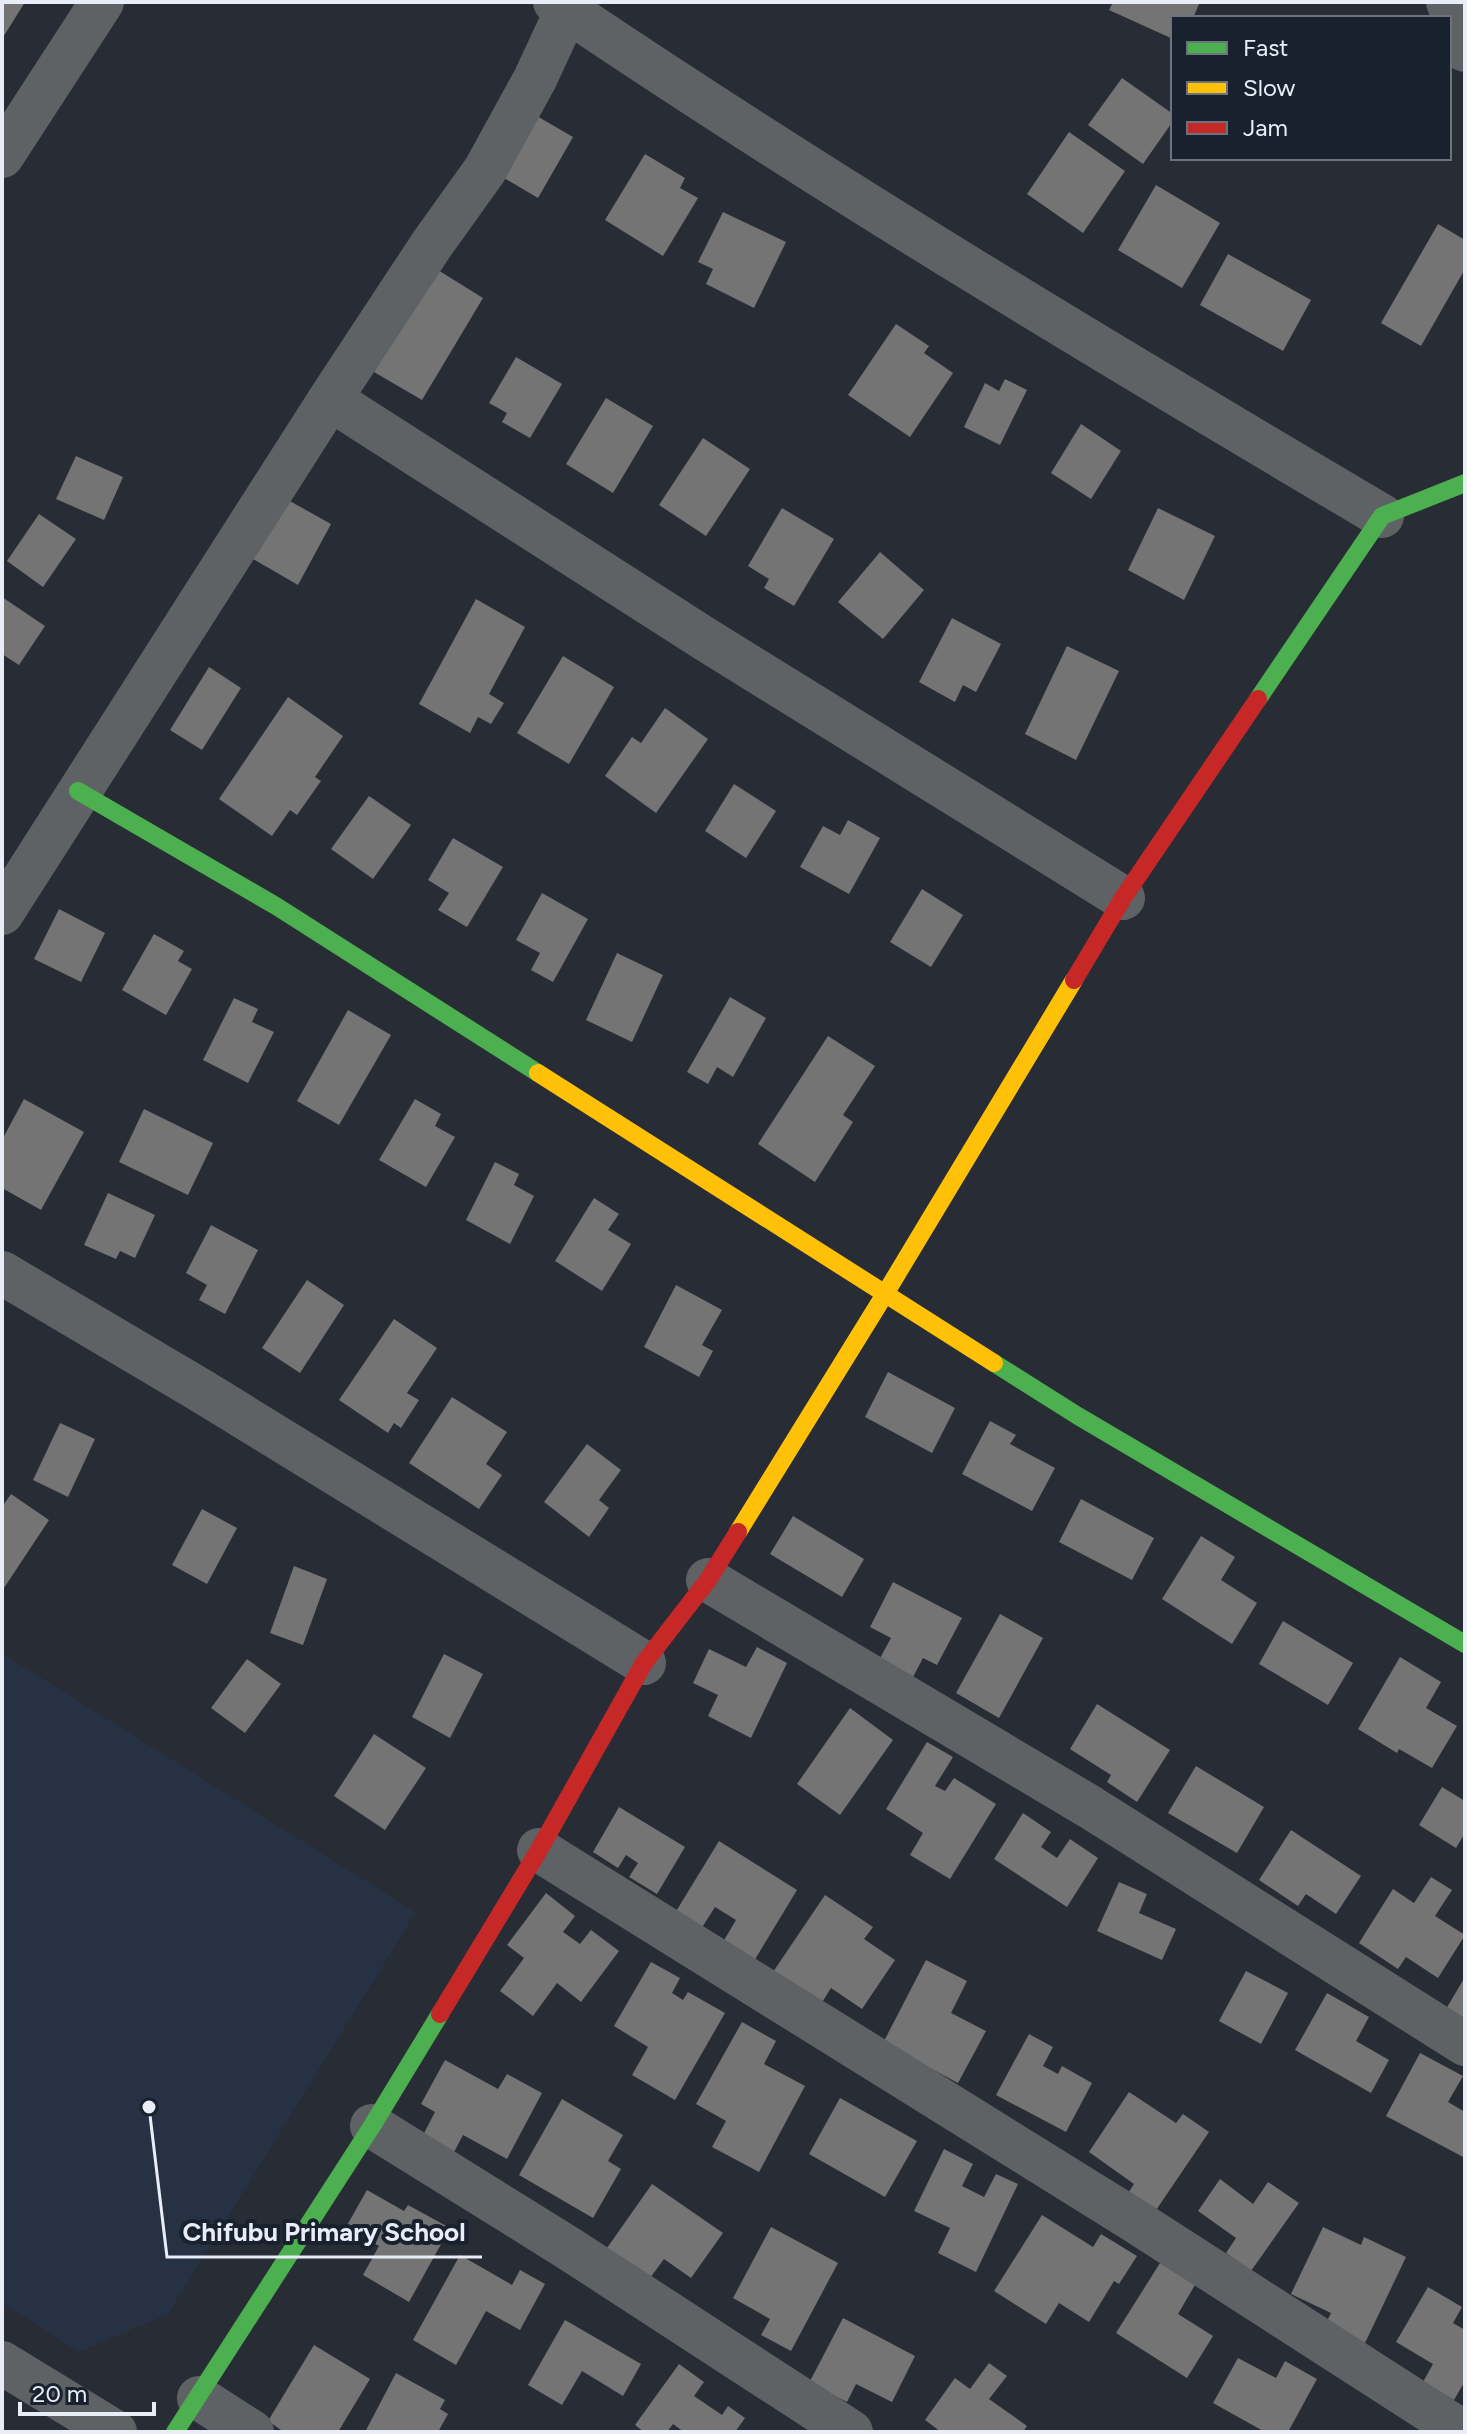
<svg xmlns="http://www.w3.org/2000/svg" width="1467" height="2434" font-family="Figtree,sans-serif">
<rect width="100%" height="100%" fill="#282c34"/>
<path fill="#273144" d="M 2,1653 L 416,1912 L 168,2314 L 79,2352 L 2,2303 Z"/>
<path fill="#747474" d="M 2,2 L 25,2 L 2,39 Z
M 1113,2 L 1200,2 L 1193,18 L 1173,18 L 1173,39 L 1109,10 Z
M 1122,78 L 1173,114 L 1173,121 L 1143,164 L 1088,125 Z
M 523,108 L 573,137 L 538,198 L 499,175 Z
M 1069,132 L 1125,171 L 1083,233 L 1027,194 Z
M 645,154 L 685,178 L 680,188 L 698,198 L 663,256 L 605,220 Z
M 1156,185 L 1220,223 L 1182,288 L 1118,250 Z
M 723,212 L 786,242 L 754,308 L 706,284 L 713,269 L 698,262 Z
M 1438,224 L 1465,240 L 1465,269 L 1421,346 L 1381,323 Z
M 1228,254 L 1311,300 L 1283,351 L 1200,305 Z
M 425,262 L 483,298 L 422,400 L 374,372 L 420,295 Z
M 896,324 L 929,346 L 924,353 L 953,373 L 910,437 L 848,395 Z
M 516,357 L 562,384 L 530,438 L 502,422 L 507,413 L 489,403 Z
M 1005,379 L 1027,390 L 1000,445 L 964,427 L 985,383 L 999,391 Z
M 606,398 L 653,426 L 613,493 L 566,464 Z
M 1081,424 L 1121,451 L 1091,499 L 1051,473 Z
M 703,438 L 750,469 L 706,536 L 659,505 Z
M 76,456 L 123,477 L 104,520 L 56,499 Z
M 279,495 L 331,524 L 298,585 L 246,555 Z
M 782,508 L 834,539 L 794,606 L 764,588 L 769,579 L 748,566 Z
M 1158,508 L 1215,536 L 1184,600 L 1128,570 Z
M 39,514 L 76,539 L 43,587 L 7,561 Z
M 880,552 L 924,590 L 883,639 L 838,602 Z
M 2,597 L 45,626 L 19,665 L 2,654 Z
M 476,599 L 525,627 L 489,694 L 504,703 L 491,724 L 478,717 L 470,733 L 419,704 Z
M 952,618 L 1001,644 L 976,692 L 963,685 L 955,702 L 919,682 Z
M 1067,646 L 1119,671 L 1076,760 L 1025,734 Z
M 563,656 L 614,687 L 569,764 L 517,733 Z
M 209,667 L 241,688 L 202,750 L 170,730 Z
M 288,697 L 343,736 L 315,777 L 321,781 L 297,815 L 290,810 L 272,836 L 219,799 Z
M 665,708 L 708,739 L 656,813 L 605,776 L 632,737 L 641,743 Z
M 734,784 L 776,811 L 746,858 L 705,831 Z
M 369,796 L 411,825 L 373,879 L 331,849 Z
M 848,820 L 880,838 L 849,894 L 800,867 L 823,826 L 840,835 Z
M 453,838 L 503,867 L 467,927 L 438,910 L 449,893 L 428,880 Z
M 922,889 L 963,915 L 931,967 L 890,942 Z
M 542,893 L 588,919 L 553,982 L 531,970 L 540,953 L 516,940 Z
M 59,909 L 105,933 L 81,982 L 34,959 Z
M 154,934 L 184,951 L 178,961 L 192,969 L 166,1015 L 122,990 Z
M 617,953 L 663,975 L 632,1042 L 586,1020 Z
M 730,997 L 766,1018 L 733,1077 L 717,1067 L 708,1084 L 687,1072 Z
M 234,998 L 258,1009 L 252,1022 L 274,1032 L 248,1083 L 203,1060 Z
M 348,1010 L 391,1035 L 339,1125 L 297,1101 Z
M 828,1036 L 875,1066 L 843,1115 L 853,1122 L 815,1182 L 758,1144 Z
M 24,1099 L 84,1132 L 41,1210 L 2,1188 L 2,1140 Z
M 415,1099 L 441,1114 L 435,1126 L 455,1137 L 426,1187 L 379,1160 Z
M 144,1109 L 213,1143 L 188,1195 L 119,1162 Z
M 495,1162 L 519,1174 L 514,1185 L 534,1196 L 510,1244 L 466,1220 Z
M 108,1193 L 155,1215 L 135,1258 L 120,1251 L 116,1259 L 84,1245 Z
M 594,1198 L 619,1214 L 608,1230 L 631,1244 L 602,1291 L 555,1261 Z
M 211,1225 L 258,1250 L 225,1314 L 199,1300 L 207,1285 L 186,1273 Z
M 307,1280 L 344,1305 L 300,1373 L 262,1348 Z
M 676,1285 L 722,1310 L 702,1345 L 713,1351 L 699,1377 L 644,1347 Z
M 394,1319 L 437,1348 L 407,1393 L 419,1400 L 401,1428 L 394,1423 L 388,1433 L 339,1400 Z
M 888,1372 L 955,1408 L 932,1453 L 865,1417 Z
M 452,1397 L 507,1432 L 486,1464 L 502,1475 L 479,1509 L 409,1463 Z
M 990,1421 L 1016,1435 L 1010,1444 L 1055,1468 L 1032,1511 L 962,1474 Z
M 60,1423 L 95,1439 L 68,1497 L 33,1480 Z
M 587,1444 L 621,1470 L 599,1500 L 609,1508 L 589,1537 L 544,1502 Z
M 11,1494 L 49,1520 L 2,1591 L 2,1507 Z
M 1081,1499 L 1154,1538 L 1132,1580 L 1059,1542 Z
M 202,1509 L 237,1528 L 207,1584 L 172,1565 Z
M 793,1516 L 864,1559 L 842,1597 L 770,1554 Z
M 1201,1536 L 1235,1557 L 1221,1580 L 1257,1603 L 1232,1644 L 1162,1599 Z
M 294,1566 L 327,1579 L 303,1645 L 270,1633 Z
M 893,1582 L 962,1618 L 937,1665 L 923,1658 L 913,1677 L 879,1660 L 891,1638 L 870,1627 Z
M 1000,1614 L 1043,1638 L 999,1718 L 956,1693 Z
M 1283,1621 L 1353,1663 L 1328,1705 L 1259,1664 Z
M 757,1647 L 787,1663 L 751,1738 L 708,1716 L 718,1695 L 693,1683 L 709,1649 L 746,1667 Z
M 444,1654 L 483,1674 L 450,1738 L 412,1717 Z
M 1400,1657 L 1441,1682 L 1426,1708 L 1457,1726 L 1432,1768 L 1399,1749 L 1397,1753 L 1358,1729 Z
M 247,1659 L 281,1684 L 245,1733 L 211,1708 Z
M 1097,1704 L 1170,1750 L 1137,1802 L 1107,1782 L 1111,1775 L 1070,1749 Z
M 850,1708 L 893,1740 L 840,1815 L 797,1784 Z
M 374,1734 L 426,1768 L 385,1830 L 334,1796 Z
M 927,1742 L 953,1757 L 935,1786 L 945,1791 L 954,1778 L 996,1804 L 950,1879 L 910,1855 L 923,1833 L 886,1809 Z
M 1196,1766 L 1264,1807 L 1237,1853 L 1168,1813 Z
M 1442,1787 L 1465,1801 L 1465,1833 L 1456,1848 L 1419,1825 Z
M 619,1807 L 685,1847 L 657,1894 L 629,1877 L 638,1863 L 626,1855 L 618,1868 L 593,1852 Z
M 1023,1813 L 1051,1832 L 1041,1847 L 1057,1858 L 1070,1839 L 1098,1858 L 1067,1907 L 994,1859 Z
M 1291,1830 L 1361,1876 L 1336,1914 L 1306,1894 L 1298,1906 L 1259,1880 Z
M 719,1841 L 797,1890 L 754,1961 L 723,1942 L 736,1920 L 715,1907 L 701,1929 L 675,1913 Z
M 1431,1877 L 1452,1890 L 1435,1916 L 1465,1935 L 1438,1978 L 1406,1957 L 1398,1969 L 1359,1943 L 1393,1889 L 1414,1903 Z
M 1119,1882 L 1147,1894 L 1139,1913 L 1176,1929 L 1162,1960 L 1097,1931 Z
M 546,1893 L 575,1916 L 563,1932 L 580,1944 L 591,1930 L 619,1951 L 581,2002 L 557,1983 L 533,2016 L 500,1991 L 524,1958 L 507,1945 Z
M 825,1895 L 873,1927 L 864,1939 L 895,1960 L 862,2009 L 831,1988 L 821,2004 L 773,1972 Z
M 926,1960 L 967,1981 L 951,2013 L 986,2031 L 958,2083 L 883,2043 Z
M 651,1962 L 680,1978 L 672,1993 L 683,2000 L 688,1992 L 725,2013 L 675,2100 L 632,2075 L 648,2047 L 614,2026 Z
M 1246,1971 L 1288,1993 L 1261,2044 L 1219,2021 Z
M 1465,1977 L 1465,2021 L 1446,2009 Z
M 1327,1993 L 1369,2017 L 1356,2041 L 1389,2060 L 1371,2093 L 1295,2050 Z
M 742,2022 L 776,2041 L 764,2064 L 805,2086 L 759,2172 L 712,2147 L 726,2121 L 696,2104 Z
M 1029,2034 L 1053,2047 L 1043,2066 L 1058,2074 L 1062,2066 L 1092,2083 L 1066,2132 L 996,2095 Z
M 1420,2053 L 1463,2076 L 1448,2102 L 1465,2112 L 1465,2158 L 1386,2116 Z
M 445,2060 L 498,2089 L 507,2074 L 542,2093 L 507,2159 L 463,2135 L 453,2154 L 422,2137 L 435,2112 L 421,2104 Z
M 1129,2092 L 1176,2123 L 1183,2114 L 1209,2132 L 1150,2219 L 1123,2201 L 1134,2184 L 1089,2152 Z
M 840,2098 L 917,2141 L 885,2197 L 809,2154 Z
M 562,2099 L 623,2135 L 608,2161 L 621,2169 L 593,2218 L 519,2175 Z
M 944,2149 L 973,2164 L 962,2186 L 984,2197 L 996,2174 L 1018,2184 L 976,2272 L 938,2253 L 950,2228 L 914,2211 Z
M 1220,2179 L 1253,2204 L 1268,2182 L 1299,2203 L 1251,2271 L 1226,2253 L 1236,2238 L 1198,2211 Z
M 652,2184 L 723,2233 L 691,2278 L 664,2259 L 650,2278 L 607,2248 Z
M 367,2190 L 404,2211 L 408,2205 L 450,2228 L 409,2302 L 363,2275 L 379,2246 L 346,2227 Z
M 1042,2215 L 1093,2247 L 1101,2234 L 1137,2256 L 1119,2284 L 1114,2281 L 1089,2322 L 1059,2303 L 1046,2324 L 994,2291 Z
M 771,2227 L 838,2263 L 791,2351 L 761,2335 L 770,2319 L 733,2298 Z
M 1323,2227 L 1361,2245 L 1364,2237 L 1406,2257 L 1365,2343 L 1326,2323 L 1331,2313 L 1291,2294 Z
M 460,2255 L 512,2285 L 520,2270 L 545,2284 L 520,2330 L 486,2311 L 456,2365 L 413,2340 Z
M 1160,2263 L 1195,2285 L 1178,2314 L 1213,2336 L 1187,2378 L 1116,2333 Z
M 1428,2287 L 1462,2307 L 1453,2323 L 1465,2330 L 1465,2381 L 1454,2400 L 1423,2382 L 1433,2364 L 1396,2342 Z
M 843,2318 L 915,2356 L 892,2402 L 856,2384 L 847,2402 L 809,2383 Z
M 565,2320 L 641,2364 L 623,2396 L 582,2371 L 562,2405 L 528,2385 Z
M 314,2345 L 370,2379 L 338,2432 L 284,2432 L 268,2421 Z
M 1238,2358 L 1276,2378 L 1285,2361 L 1317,2379 L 1288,2432 L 1265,2432 L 1213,2403 Z
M 989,2363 L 1007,2376 L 989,2399 L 1027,2426 L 1023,2432 L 941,2432 L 925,2420 L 955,2378 L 970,2389 Z
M 679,2364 L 704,2382 L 694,2396 L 722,2415 L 728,2406 L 745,2418 L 735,2432 L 684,2432 L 673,2424 L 667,2432 L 644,2432 L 635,2425 Z
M 396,2373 L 445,2400 L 440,2409 L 448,2414 L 438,2432 L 365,2432 Z"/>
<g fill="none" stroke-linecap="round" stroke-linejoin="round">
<path stroke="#5e6264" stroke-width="44" d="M 555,2 C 824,184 1103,351 1382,516
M 1448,2 L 1465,50
M 2,156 L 102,2
M 330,399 L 705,639 L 1123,898
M 2,913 L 330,399 L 432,244 L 485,170 L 535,79 L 567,10
M 2,1273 L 200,1390 L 644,1663
M 708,1580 L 1090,1807 L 1465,2044
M 539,1850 L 1132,2219 L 1463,2432
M 372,2126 L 568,2248 L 851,2432
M 2,2363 L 115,2432
M 199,2398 L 252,2432"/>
<path stroke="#4caf50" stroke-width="18" d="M 1258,699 L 1382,516 L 1465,483
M 78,791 L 276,906 L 538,1073
M 994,1363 L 1078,1416 L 1465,1644
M 175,2432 L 372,2126 L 440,2014"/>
<path stroke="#ffc107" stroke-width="18" d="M 538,1073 L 994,1363
M 738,1532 L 885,1294 L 1074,980"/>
<path stroke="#c62828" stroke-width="18" d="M 1074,980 L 1123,898 L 1258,699
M 440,2014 L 539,1850 L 644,1663 L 708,1580 L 738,1532"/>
</g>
<path fill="none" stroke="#e8edf7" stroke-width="3" d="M149 2107L167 2257H482"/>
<circle fill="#e8edf7" stroke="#19212f" stroke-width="3" cx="149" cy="2107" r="8"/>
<g font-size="26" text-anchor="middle" font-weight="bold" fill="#e8edf7" stroke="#19212f" stroke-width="8" stroke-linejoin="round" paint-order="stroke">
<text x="324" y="2241">Chifubu Primary School</text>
</g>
<rect width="1467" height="2434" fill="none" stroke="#e8edf7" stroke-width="8"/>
<rect x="1171" y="16" width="280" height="144" fill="#19212f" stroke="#6c737f" stroke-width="2"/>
<rect x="1187" y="42" width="40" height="12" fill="#4caf50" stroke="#6c737f" stroke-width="2"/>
<text x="1243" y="56" font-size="24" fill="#e8edf7">Fast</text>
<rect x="1187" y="82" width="40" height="12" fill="#ffc107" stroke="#6c737f" stroke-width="2"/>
<text x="1243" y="96" font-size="24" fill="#e8edf7">Slow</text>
<rect x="1187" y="122" width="40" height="12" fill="#c62828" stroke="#6c737f" stroke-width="2"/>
<text x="1243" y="136" font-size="24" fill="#e8edf7">Jam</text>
<path d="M20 2402v12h134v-12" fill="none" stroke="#e8edf7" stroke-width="4"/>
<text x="32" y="2402" font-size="24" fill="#e8edf7" stroke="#19212f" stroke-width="6" paint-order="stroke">20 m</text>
</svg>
